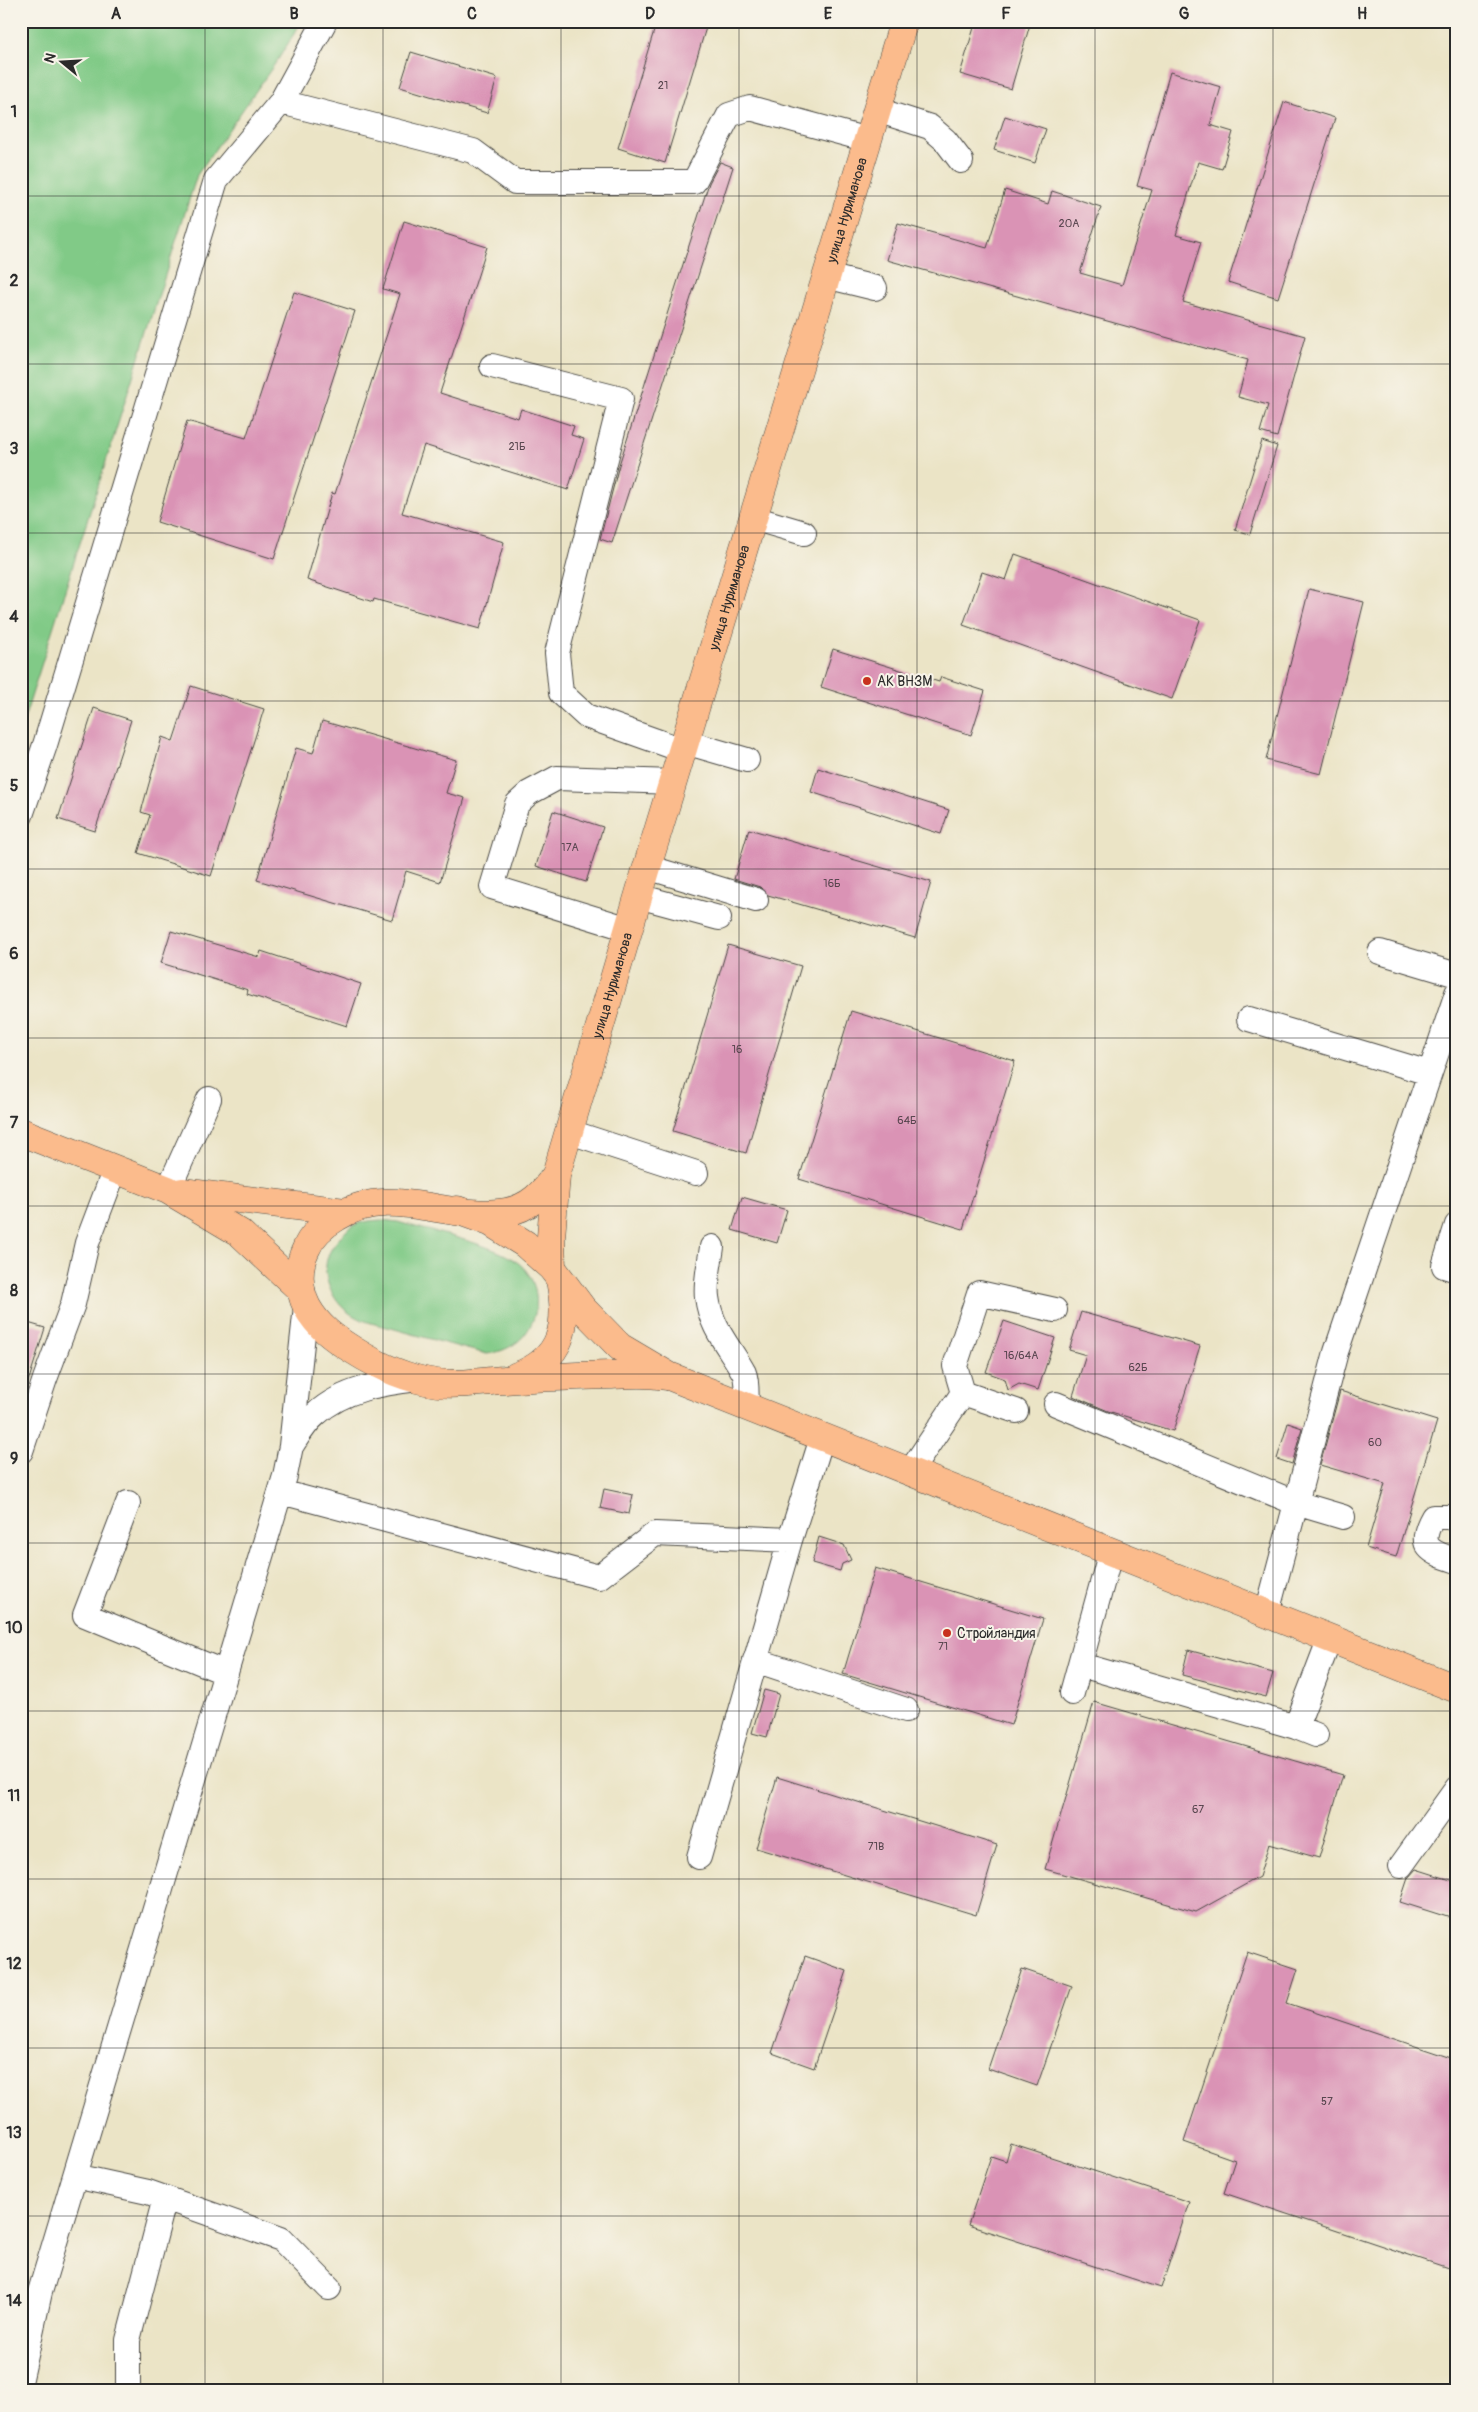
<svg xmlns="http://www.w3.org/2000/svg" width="1478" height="2412" font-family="Pangolin,sans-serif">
<rect width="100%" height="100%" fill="#f7f3e8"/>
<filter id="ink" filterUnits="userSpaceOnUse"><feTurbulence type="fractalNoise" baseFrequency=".02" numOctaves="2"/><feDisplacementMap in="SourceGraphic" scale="10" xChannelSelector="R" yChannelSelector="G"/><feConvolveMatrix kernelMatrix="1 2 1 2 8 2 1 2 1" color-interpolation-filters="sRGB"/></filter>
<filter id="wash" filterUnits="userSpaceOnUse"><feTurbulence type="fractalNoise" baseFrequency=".0096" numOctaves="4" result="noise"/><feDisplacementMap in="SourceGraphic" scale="20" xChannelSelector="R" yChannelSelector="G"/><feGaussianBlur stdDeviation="1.12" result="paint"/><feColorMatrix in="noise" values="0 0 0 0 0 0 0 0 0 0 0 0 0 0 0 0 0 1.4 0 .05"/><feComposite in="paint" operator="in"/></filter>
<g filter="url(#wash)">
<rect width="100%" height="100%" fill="#ebe4c6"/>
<path fill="#81ca87" stroke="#567a59" d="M 21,21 L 302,21 L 279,58 L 197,175 L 21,729 Z
M 382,1220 L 398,1222 C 428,1231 494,1244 517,1262 C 535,1275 541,1300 533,1320 C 525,1341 508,1351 487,1354 C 457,1347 428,1338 398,1330 C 385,1326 370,1324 358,1318 C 333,1307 316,1272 332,1248 C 347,1226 356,1221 382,1220 Z"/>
<g id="blocks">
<path fill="#da93b5" d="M 657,21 L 708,21 L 665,163 L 618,148 Z
M 976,21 L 1031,21 L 1011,89 L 960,74 Z
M 411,52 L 497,78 L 487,113 L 400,87 Z
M 1170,72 L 1221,87 L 1210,125 L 1233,132 L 1222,169 L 1198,162 L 1176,235 L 1201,242 L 1183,302 L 1305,336 L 1277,437 L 1260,432 L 1268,405 L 1238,397 L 1248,360 L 887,260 L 898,223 L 987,248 L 1005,190 L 1048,204 L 1052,191 L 1101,207 L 1080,273 L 1122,285 L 1152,190 L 1137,186 Z
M 1284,102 L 1335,118 L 1278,298 L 1228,282 Z
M 1005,116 L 1046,129 L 1035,163 L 994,150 Z
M 720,162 L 733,167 L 612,543 L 600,539 L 619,465 L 709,183 Z
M 404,221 L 487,247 L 440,393 L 518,418 L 521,409 L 574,426 L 571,435 L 584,439 L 568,490 L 424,445 L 402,513 L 504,542 L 480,629 L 374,599 L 373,602 L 307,580 L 332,493 L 335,494 L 400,294 L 383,289 Z
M 294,292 L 355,311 L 274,559 L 157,522 L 187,421 L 246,438 Z
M 1262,441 L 1277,446 L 1250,534 L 1235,530 Z
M 1015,554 L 1200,620 L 1172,699 L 963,625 L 982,572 L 1006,580 Z
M 1309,589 L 1364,602 L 1321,774 L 1266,760 Z
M 833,649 L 939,682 L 941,677 L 985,691 L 971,735 L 821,687 Z
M 191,686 L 264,709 L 211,876 L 138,853 L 150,815 L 141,812 L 162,737 L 173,741 Z
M 94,708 L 131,720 L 95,831 L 58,819 Z
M 322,721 L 456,760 L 446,793 L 465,798 L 440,882 L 406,871 L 392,920 L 257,880 L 296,748 L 313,753 Z
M 818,768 L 949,810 L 941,834 L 811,792 Z
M 553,811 L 603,827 L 586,882 L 536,866 Z
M 749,829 L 931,882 L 915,938 L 768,895 L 760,887 L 734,879 Z
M 171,931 L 259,957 L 261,951 L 361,984 L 347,1026 L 247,994 L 248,990 L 161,963 Z
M 728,945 L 801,966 L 746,1153 L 673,1131 Z
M 851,1011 L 1015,1061 L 963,1229 L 799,1179 Z
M 742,1197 L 787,1210 L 777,1243 L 732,1230 Z
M 1081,1312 L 1200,1346 L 1173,1431 L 1108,1411 L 1073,1396 L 1086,1355 L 1069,1350 Z
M 21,1321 L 45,1328 L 25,1392 L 21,1391 Z
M 1004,1321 L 1055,1338 L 1038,1390 L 1019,1384 L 1008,1390 L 1005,1379 L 986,1372 Z
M 1340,1391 L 1437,1421 L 1396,1557 L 1366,1548 L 1385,1484 L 1320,1465 Z
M 1288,1423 L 1302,1428 L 1292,1464 L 1277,1459 Z
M 604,1489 L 633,1495 L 629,1514 L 600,1508 Z
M 819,1537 L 844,1545 L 851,1560 L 842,1564 L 840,1571 L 812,1563 Z
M 875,1568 L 1043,1619 L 1011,1725 L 843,1674 Z
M 1188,1650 L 1273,1673 L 1266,1697 L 1182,1675 Z
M 764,1690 L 779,1694 L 767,1737 L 752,1733 Z
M 1094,1702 L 1343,1775 L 1319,1858 L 1269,1844 L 1259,1877 L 1196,1912 L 1045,1869 Z
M 777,1777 L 997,1845 L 976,1915 L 756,1848 Z
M 1416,1869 L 1457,1882 L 1457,1920 L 1400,1902 L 1408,1878 Z
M 1247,1952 L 1298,1969 L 1287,2003 L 1457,2060 L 1457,2271 L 1224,2193 L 1235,2160 L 1184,2142 Z
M 805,1956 L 847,1971 L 814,2068 L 772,2053 Z
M 1022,1969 L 1072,1986 L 1037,2086 L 988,2069 Z
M 1011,2144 L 1189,2202 L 1161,2288 L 968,2225 L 991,2156 L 1006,2161 Z"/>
</g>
</g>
<g filter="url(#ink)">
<use href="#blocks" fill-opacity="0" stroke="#484742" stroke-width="1"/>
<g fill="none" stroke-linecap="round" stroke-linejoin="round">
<defs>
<path id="minor" d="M 281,102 L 473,151 L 515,182 L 694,182 L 729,115 L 750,108 L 868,140
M 877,110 L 930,127 L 945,140 L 961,161
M 826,276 L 875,288
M 492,366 L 621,399 L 557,653 L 561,693 L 586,716 L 682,750
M 753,518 L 804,533
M 685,742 L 747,760
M 21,815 L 45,745 L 216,180 L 281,102 L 325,21
M 647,867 L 756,900
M 638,896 L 719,918
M 629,929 L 492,887 L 517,804 L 529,793 L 557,778 L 673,782
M 1380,952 L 1457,975
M 1249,1019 L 1429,1073
M 570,1132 L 696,1173
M 168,1190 L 209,1099
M 1457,1225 L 1444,1266 L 1457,1270
M 712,1247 C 710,1263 705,1281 707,1297 C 711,1329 730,1347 744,1373 C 748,1382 746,1398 747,1408
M 963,1393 L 1016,1411
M 1056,1404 L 1296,1503 L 1343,1517
M 292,1445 C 299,1434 306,1422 316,1414 C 343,1389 383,1383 418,1379
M 21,1451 L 45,1379 L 73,1304 L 87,1243 L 115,1169
M 910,1472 L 963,1393 L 955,1366 L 979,1293 L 1055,1310
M 281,1492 L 599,1577 L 655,1534 L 790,1540
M 128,1503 L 85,1615 L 226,1673
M 1457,1520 L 1448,1517 L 1433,1517 C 1416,1547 1430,1552 1457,1561
M 1267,1613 L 1336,1352 L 1457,993
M 755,1660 L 906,1710
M 1081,1665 L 1296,1727 L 1316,1735
M 1072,1693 L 1111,1551
M 1296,1727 L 1330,1638
M 699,1857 L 790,1540 L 822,1438
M 1401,1866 L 1457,1788
M 75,2176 L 148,2192 L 281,2239 L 329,2288
M 21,2378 L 40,2292 L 285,1476 L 291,1446 L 306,1306
M 128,2391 L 128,2340 L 165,2198"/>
<g id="major">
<path d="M 21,1132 L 168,1190 L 240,1233 L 301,1290"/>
<path d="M 556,1175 C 543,1193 530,1208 506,1212 C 449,1222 391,1183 337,1217 C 323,1225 312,1234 306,1249 C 297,1267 298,1289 307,1307 C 318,1327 335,1339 353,1350 C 378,1366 407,1379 437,1383 C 460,1386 482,1381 504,1380 C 540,1377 575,1376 610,1375 C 631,1374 645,1373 666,1376"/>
<path d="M 182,1192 L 345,1212"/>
<path d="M 457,1210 L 490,1222 L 525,1244 L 552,1268 L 582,1308 L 620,1347 L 669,1376 L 1457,1689"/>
<path id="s1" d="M 552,1268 L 551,1237 L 556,1175 L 647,867 L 904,21"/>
<path d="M 517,1376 C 563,1359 569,1325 560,1280"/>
</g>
</defs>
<use href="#minor" stroke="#484742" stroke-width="26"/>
<use href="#major" stroke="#484742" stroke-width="29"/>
<use href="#minor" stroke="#fff" stroke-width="24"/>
<use href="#major" stroke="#fbbb8c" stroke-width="28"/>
</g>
</g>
<path fill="none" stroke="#2b2b2b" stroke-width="1" stroke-opacity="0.55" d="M 205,21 L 205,2391M 383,21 L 383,2391M 561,21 L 561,2391M 739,21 L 739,2391M 917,21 L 917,2391M 1095,21 L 1095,2391M 1273,21 L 1273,2391M 21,196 L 1457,196M 21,364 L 1457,364M 21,533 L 1457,533M 21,701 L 1457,701M 21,869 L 1457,869M 21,1038 L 1457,1038M 21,1206 L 1457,1206M 21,1374 L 1457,1374M 21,1543 L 1457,1543M 21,1711 L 1457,1711M 21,1879 L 1457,1879M 21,2048 L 1457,2048M 21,2216 L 1457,2216"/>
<g fill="#c8321e" stroke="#f7f3e8" stroke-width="2">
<circle cx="867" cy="681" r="5"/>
<circle cx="947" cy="1633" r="5"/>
</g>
<g text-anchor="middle" stroke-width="4" stroke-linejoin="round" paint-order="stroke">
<g font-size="11" fill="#57454e">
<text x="663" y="89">21</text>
<text x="1069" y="227">20А</text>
<text x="517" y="450">21Б</text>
<text x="570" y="851">17А</text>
<text x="832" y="887">16Б</text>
<text x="737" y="1053">16</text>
<text x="907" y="1124">64Б</text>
<text x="1021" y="1359">16/64А</text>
<text x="1138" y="1371">62Б</text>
<text x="1375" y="1446">60</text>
<text x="943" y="1650">71</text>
<text x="1198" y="1813">67</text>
<text x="876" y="1850">71В</text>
<text x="1327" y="2105">57</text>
</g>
<g font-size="14" fill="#2b2b2b" stroke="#f7f3e8">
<text dy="5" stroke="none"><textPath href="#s1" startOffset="1101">улица Нуриманова</textPath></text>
<text dy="5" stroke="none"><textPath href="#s1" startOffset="696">улица Нуриманова</textPath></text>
<text dy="5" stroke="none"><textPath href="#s1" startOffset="291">улица Нуриманова</textPath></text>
</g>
<g font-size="14" fill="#2b2b2b" stroke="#f7f3e8" text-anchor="start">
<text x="877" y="686">АК ВНЗМ</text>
<text x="957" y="1638">Стройландия</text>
</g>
</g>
<rect width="1478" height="2412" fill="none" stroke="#f7f3e8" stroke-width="55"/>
<g transform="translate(62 62) rotate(288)" stroke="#f7f3e8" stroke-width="4" paint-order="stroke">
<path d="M0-4L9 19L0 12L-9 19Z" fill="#2b2b2b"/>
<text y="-8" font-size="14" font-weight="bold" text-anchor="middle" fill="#2b2b2b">N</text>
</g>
<rect x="28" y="28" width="1422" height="2356" fill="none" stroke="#2b2b2b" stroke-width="2"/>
<g font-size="16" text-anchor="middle" font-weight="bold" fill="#2b2b2b">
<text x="116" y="19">A</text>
<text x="294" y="19">B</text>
<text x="472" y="19">C</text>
<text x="650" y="19">D</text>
<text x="828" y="19">E</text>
<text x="1006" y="19">F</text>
<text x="1184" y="19">G</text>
<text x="1362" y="19">H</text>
<text x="14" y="117">1</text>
<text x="14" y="286">2</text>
<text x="14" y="454">3</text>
<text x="14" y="622">4</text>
<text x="14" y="791">5</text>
<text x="14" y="959">6</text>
<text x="14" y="1128">7</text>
<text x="14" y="1296">8</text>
<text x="14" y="1464">9</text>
<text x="14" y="1633">10</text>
<text x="14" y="1801">11</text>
<text x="14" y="1969">12</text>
<text x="14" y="2138">13</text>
<text x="14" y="2306">14</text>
</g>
</svg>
